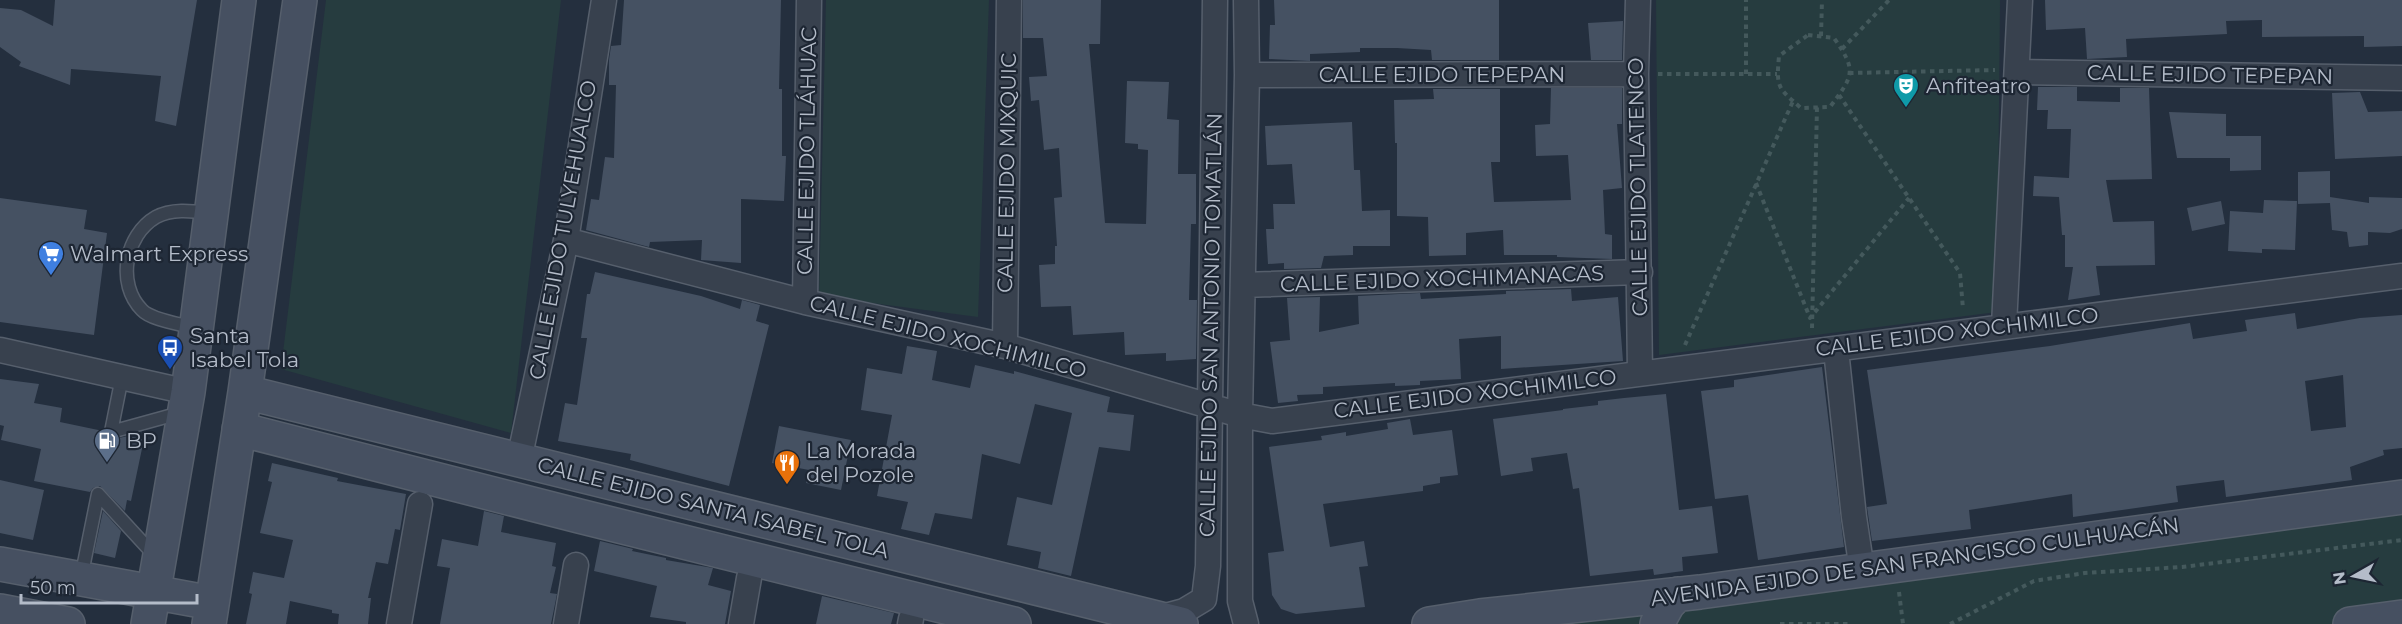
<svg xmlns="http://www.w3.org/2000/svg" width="2402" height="624" font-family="Montserrat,sans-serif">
<rect width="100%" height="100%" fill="#242f3e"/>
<path fill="#263c3f" d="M 326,0 L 561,0 L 511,433 L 281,369 Z
M 826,0 L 989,0 L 978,317 L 819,296 Z
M 1656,0 L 2000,0 L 1997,312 L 1659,355 Z
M 2402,508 L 2402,616 L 2343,624 L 1500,624 Z"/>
<path fill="#455162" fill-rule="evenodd" d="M 55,0 L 197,0 L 176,126 L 155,121 L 161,76 L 71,69 L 70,85 L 19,66 L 21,62 L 0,47 L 0,8 L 21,10 L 53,26 Z
M 624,0 L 781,0 L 779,89 L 782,89 L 782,156 L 786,156 L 784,201 L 741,199 L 741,263 L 701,260 L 702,240 L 650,242 L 649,247 L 586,230 L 591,199 L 599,200 L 605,157 L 614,158 L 616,85 L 609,85 L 609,60 L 611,46 L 621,45 Z
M 1023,0 L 1101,0 L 1100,44 L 1089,44 L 1105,223 L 1146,224 L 1148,150 L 1138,149 L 1138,144 L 1125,143 L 1127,81 L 1169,82 L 1167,119 L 1179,120 L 1178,174 L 1196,174 L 1196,224 L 1191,224 L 1189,300 L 1197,300 L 1196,359 L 1166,361 L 1166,353 L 1125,355 L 1124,332 L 1073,335 L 1071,306 L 1041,307 L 1039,265 L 1055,264 L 1055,246 L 1057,246 L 1054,198 L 1062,197 L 1059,148 L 1044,150 L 1039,100 L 1031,101 L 1029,77 L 1047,76 L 1043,38 L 1023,38 Z
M 1274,0 L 1499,0 L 1499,60 L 1432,60 L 1431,50 L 1397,48 L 1360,48 L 1360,52 L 1310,54 L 1310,61 L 1269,59 L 1270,25 L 1275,25 Z
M 2045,0 L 2402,0 L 2402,46 L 2364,47 L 2364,36 L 2262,37 L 2262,20 L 2226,21 L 2227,34 L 2126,39 L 2127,57 L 2087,59 L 2085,28 L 2046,30 Z
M 1623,21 L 1622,60 L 1591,60 L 1588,23 Z
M 2038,87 L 2077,87 L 2077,101 L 2120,102 L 2120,88 L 2149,88 L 2152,179 L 2106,180 L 2113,222 L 2154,221 L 2155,265 L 2096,266 L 2100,295 L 2068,300 L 2073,267 L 2065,267 L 2065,235 L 2062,235 L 2059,197 L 2033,196 L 2034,176 L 2069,178 L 2071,129 L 2047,129 L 2048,110 L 2037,110 Z
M 1551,88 L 1622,88 L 1622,124 L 1617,124 L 1622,188 L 1603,190 L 1605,234 L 1612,235 L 1612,259 L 1557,257 L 1557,255 L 1504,255 L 1503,230 L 1466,233 L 1466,255 L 1429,256 L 1428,217 L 1397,216 L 1397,143 L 1395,143 L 1394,100 L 1434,99 L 1433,89 L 1500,89 L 1500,162 L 1491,162 L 1494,202 L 1571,200 L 1568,155 L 1536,156 L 1535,125 L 1550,124 Z
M 2360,92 L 2368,112 L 2402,111 L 2402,156 L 2335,159 L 2332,93 Z
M 2169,112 L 2226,114 L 2226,136 L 2261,136 L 2261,170 L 2230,171 L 2230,158 L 2177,158 Z
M 1352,122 L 1354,170 L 1360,170 L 1362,211 L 1390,210 L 1390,246 L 1353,246 L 1353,255 L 1324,256 L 1321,268 L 1284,269 L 1284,263 L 1268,264 L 1266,229 L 1274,229 L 1273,204 L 1295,204 L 1292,164 L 1267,165 L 1265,126 Z
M 2330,171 L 2330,197 L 2369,203 L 2369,197 L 2402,198 L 2402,229 L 2390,233 L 2368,232 L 2368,245 L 2349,247 L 2347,232 L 2332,230 L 2330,203 L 2298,204 L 2298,172 Z
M 0,198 L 87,210 L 84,229 L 107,233 L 94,335 L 0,322 Z
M 2264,200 L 2297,201 L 2295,250 L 2262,249 L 2262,253 L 2228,251 L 2230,211 L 2263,213 Z
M 2221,201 L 2225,224 L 2192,231 L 2187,208 Z
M 595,272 L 701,296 L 740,309 L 742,300 L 760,305 L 756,321 L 769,325 L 729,486 L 630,460 L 631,454 L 558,441 L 565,403 L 577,405 L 587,338 L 581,338 L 587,294 L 590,294 Z
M 1571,289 L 1572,301 L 1618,297 L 1623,361 L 1501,369 L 1501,336 L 1459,339 L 1461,379 L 1420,381 L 1420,385 L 1395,386 L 1395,383 L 1323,387 L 1323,394 L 1297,395 L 1298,401 L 1278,403 L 1270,342 L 1290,340 L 1287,298 L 1320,297 L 1319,332 L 1359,324 L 1358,296 L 1420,293 L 1421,299 L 1506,294 L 1506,291 Z
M 2295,313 L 2297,329 L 2360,318 L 2402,315 L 2402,448 L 2383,450 L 2384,455 L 2350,467 L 2352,480 L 2226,497 L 2224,480 L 2176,486 L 2178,502 L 2073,517 L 2072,494 L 1969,510 L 1971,529 L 1872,541 L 1867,507 L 1887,504 L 1867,370 L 2050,346 L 2190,323 L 2193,339 L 2247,331 L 2245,320 ZM 2343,375 L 2346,427 L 2311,431 L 2305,381 Z
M 907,346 L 937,351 L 932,380 L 970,388 L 975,365 L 1014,374 L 1014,371 L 1110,397 L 1107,412 L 1134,415 L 1130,451 L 1099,447 L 1071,576 L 1038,568 L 1041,552 L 1007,545 L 1017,497 L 1052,505 L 1072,413 L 1035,404 L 1020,464 L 982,454 L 972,519 L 935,513 L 929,535 L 901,529 L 908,502 L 877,496 L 892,415 L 861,410 L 867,368 L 902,374 Z
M 1822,367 L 1844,547 L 1758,560 L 1748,495 L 1715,499 L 1701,391 L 1734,387 L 1734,380 Z
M 0,379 L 39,384 L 34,403 L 62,408 L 60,422 L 103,431 L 105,438 L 110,440 L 128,436 L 144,439 L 131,501 L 127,500 L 125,511 L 100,486 L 93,488 L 90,492 L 34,481 L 41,449 L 1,440 L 4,426 L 0,425 Z
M 1666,394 L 1679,510 L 1712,506 L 1718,553 L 1682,557 L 1683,571 L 1654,575 L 1653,569 L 1590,576 L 1579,488 L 1573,489 L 1567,453 L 1531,458 L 1533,471 L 1501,476 L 1493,419 L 1563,410 L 1563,409 L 1598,405 L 1598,401 L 1624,398 Z
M 1410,419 L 1413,435 L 1452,430 L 1458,475 L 1440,477 L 1440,483 L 1423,486 L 1423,491 L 1323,504 L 1330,547 L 1364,541 L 1368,566 L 1359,567 L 1365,607 L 1296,614 L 1281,609 L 1272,595 L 1268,553 L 1284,551 L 1269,447 L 1322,440 L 1321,436 L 1346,432 L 1346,436 L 1388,429 L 1387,423 Z
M 779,426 L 851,440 L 841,490 L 806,483 L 809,470 L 772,463 Z
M 272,463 L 338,478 L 337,481 L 406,494 L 400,530 L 395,529 L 388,564 L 376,562 L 368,598 L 371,598 L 368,624 L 338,624 L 339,614 L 332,613 L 332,610 L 290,601 L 286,624 L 246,624 L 252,594 L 249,593 L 253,572 L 284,578 L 293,540 L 260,533 L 272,482 L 268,481 Z
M 0,480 L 44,490 L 33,540 L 0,533 Z
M 103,511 L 121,531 L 115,558 L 94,553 Z
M 484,511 L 504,516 L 501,532 L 556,543 L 552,566 L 556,567 L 550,593 L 557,594 L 551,624 L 440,624 L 450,568 L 437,566 L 442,539 L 478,546 Z
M 600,541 L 633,549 L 632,551 L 666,558 L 666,560 L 713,568 L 708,585 L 731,591 L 725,624 L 686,624 L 686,622 L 650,617 L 657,586 L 594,571 Z
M 822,596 L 894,613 L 891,624 L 816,624 Z"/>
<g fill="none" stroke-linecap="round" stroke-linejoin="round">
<defs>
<path id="lane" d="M 194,328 C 181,324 151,320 142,310 C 116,284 125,235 156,217 C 172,208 193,211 211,213
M 122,377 L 111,432 L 180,413
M 98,494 L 156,557
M 81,578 L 98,494"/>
<path id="street" d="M 1246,0 L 1247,75 L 1240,415 L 1240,601 L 1246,624
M 1638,0 L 1636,74 L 1640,373
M 2017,72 L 2402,78
M 1247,75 L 1636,74
M 566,240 L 805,302 L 1005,346 L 1240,415 L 1272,421 L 2402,276
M 1243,285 L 1640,272
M 805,302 L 809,0
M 2004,326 L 2020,0
M 1005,346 L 1009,0
M 0,350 L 188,392
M 1836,350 L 1854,517 L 1862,570
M 519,460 L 566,240 L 604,0
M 1158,618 L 1184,611 L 1204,599 L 1208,566 L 1215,0
M 399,624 L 420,504
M 566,624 L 576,565
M 741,624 L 749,578
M 910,624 L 911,619"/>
<path id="secondary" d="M 245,392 L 1181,624
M 239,429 L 579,516 L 1014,624
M 0,564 L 212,603
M 0,611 L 68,624
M 148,624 L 188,392 L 239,0
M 209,624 L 245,392 L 300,0
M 1429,624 L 1480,616 L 1700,592 L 2402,497
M 1657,624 L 1668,604 L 1678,594
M 2350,624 L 2402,617"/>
</defs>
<use href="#lane" stroke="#565f6c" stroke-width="15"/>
<use href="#street" stroke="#565f6c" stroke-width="27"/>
<use href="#secondary" stroke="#565f6c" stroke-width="36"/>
<path stroke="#44595c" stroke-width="4" stroke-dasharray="4.5 4.5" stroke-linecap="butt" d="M 1808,35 L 1834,38 C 1857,71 1854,75 1830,107 L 1801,108 C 1778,88 1776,88 1779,56 Z
M 1821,36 L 1822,0
M 1842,49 L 1889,0
M 1849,73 L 1995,70
M 1658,74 L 1777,74
M 1746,74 L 1746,0
M 1839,95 L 1960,273 L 1963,309
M 1756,183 L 1810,318 L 1909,198
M 1812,328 L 1817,107
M 1685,345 L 1793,101
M 1899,592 L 1903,624
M 1780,624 L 1851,624
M 1950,624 L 2034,581 L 2085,573 L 2182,567 L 2402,540"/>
<use href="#lane" stroke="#38414e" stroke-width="12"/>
<use href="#street" stroke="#38414e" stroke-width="24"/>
<use href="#secondary" stroke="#465061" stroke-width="33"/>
</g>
<defs>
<symbol id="theatre-pin" viewBox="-11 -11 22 30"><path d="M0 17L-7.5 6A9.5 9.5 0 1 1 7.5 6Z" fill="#0f9aa8" stroke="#1d2633"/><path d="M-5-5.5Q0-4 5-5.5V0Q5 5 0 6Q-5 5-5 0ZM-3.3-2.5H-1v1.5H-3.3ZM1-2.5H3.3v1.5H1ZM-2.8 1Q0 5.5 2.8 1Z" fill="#fff"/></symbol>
<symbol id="supermarket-pin" viewBox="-11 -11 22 30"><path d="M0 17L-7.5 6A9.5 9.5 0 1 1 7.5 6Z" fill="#3f7fe0" stroke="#1d2633"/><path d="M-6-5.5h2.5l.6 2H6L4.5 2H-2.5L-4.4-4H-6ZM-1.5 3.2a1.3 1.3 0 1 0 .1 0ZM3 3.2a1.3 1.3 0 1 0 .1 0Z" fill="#fff"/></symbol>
<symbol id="bus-pin" viewBox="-11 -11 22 30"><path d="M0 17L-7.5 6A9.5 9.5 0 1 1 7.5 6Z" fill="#1a4fb4" stroke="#1d2633"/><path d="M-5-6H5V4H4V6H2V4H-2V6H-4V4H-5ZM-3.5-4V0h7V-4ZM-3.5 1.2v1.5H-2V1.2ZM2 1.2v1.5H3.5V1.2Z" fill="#fff"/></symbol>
<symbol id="fuel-pin" viewBox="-11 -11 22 30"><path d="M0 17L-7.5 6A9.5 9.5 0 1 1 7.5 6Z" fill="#5c6f8a" stroke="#1d2633"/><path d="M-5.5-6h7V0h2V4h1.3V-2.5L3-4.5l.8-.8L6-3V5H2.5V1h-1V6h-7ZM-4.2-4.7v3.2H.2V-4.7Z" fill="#fff"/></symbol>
<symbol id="restaurant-pin" viewBox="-11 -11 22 30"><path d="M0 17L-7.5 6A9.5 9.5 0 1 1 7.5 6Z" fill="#e8710a" stroke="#1d2633"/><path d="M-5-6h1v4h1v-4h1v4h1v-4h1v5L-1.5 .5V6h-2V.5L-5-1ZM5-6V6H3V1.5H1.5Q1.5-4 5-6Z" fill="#fff"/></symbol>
</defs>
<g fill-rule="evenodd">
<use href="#theatre-pin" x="1891" y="71" width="30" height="40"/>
<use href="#supermarket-pin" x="36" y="239" width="30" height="40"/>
<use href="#bus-pin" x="155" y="333" width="30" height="40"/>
<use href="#fuel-pin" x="92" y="426" width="30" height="40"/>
<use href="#restaurant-pin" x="772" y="448" width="30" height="40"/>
</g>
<g text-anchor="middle" stroke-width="4.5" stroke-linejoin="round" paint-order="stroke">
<g font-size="21" fill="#b4bcc9" stroke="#1d2633">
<text x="1442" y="82">CALLE EJIDO TEPEPAN</text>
<text transform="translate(2210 75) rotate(1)" y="7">CALLE EJIDO TEPEPAN</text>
<text transform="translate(807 151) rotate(-89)" y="7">CALLE EJIDO TLÁHUAC</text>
<text transform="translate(1007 173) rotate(-89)" y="7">CALLE EJIDO MIXQUIC</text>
<text transform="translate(1638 187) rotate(-91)" y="7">CALLE EJIDO TLATENCO</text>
<text transform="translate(563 230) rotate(-80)" y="7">CALLE EJIDO TULYEHUALCO</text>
<text transform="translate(1442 279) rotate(-2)" y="7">CALLE EJIDO XOCHIMANACAS</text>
<text transform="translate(1211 325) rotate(-89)" y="7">CALLE EJIDO SAN ANTONIO TOMATLÁN</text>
<text transform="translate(1957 332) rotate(-7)" y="7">CALLE EJIDO XOCHIMILCO</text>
<text transform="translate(948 337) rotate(14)" y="7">CALLE EJIDO XOCHIMILCO</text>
<text transform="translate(1475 394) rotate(-7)" y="7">CALLE EJIDO XOCHIMILCO</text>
<text transform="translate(713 508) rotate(14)" y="7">CALLE EJIDO SANTA ISABEL TOLA</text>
<text transform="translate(1915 562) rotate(-8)" y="7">AVENIDA EJIDO DE SAN FRANCISCO CULHUACÁN</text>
</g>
<g font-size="21" fill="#b4bcc9" stroke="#1d2633" text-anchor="start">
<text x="1926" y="93">Anfiteatro</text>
<text x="70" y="261">Walmart Express</text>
<text x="190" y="343">Santa<tspan x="190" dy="24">Isabel Tola</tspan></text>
<text x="126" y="448">BP</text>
<text x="806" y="458">La Morada<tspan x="806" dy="24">del Pozole</tspan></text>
</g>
</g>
<g transform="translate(2354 576) rotate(261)" stroke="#1d2633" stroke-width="4.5" paint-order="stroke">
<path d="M0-4.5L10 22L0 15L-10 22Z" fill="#b4bcc9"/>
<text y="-9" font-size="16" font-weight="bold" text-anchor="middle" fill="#b4bcc9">N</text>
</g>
<path d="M21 594v9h176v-9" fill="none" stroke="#b4bcc9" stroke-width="3"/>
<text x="30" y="594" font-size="18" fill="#b4bcc9" stroke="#1d2633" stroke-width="4.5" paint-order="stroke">50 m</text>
</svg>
